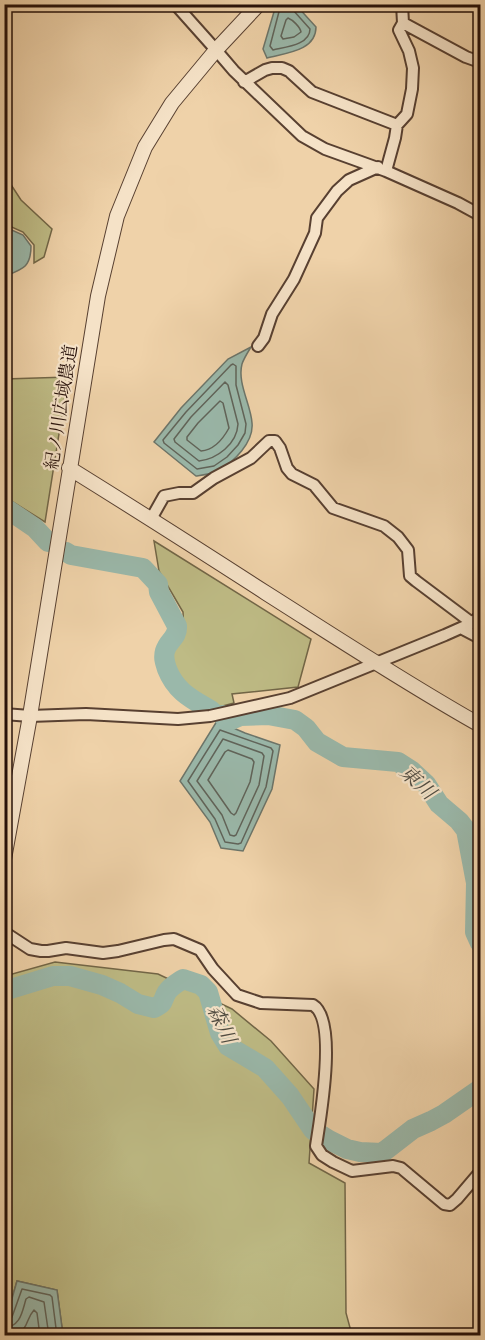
<svg xmlns="http://www.w3.org/2000/svg" width="485" height="1340" font-family="'Sorts Mill Goudy','Noto Serif JP',serif">
<rect width="100%" height="100%" fill="#efd2a9"/>
<filter id="stains"><feTurbulence type="fractalNoise" baseFrequency=".00333" numOctaves="4"/><feColorMatrix values="0 0 0 0 .2 0 0 0 0 .09 0 0 0 0 .02 0 0 0 .5 -.17"/></filter>
<radialGradient id="worn" r=".72"><stop offset=".6" stop-color="#630" stop-opacity="0"/><stop offset="1" stop-color="#630" stop-opacity=".3"/></radialGradient>
<path fill="#bebb85" stroke="#726647" stroke-width="1.5" d="M 4,174 L 21,200 L 52,229 L 44,257 L 34,263 L 34,245 L 23,232 L 5,224 Z
M 68,377 L 45,522 L 5,497 L 5,379 Z
M 154,541 L 311,639 L 298,687 L 232,694 L 234,703 L 219,707 C 210,702 188,692 181,685 C 164,666 170,651 184,633 L 183,612 L 159,571 Z
M 55,962 L 158,974 L 232,1009 L 271,1041 L 314,1089 L 309,1163 L 345,1183 L 346,1313 L 352,1335 L 63,1335 L 57,1290 L 17,1281 L 5,1323 L 5,976 Z"/>
<path fill="#9ab8aa" stroke="#6c756a" stroke-width="1.5" d="M 276,5 L 296,5 L 316,27 C 316,51 286,53 267,58 L 263,49 Z
M 5,227 L 23,235 L 31,246 C 31,267 23,269 5,276 Z
M 251,347 C 248,352 244,358 242,364 C 237,383 251,405 252,423 C 254,442 234,462 218,471 C 212,474 203,475 196,476 L 154,442 L 181,408 L 228,359 Z
M 217,721 L 245,733 L 280,745 L 272,789 L 243,851 L 221,848 L 210,822 L 180,781 Z
M 17,1281 L 57,1290 L 63,1335 L 5,1335 L 5,1323 Z"/>
<g fill="none" stroke-linecap="round" stroke-linejoin="round">
<path stroke="#60645a" stroke-width="1.5" d="M 281,4 L 270,46 L 273,50 C 285,47 310,45 310,29 L 293,10 L 292,4
M 288,18 C 293,20 300,27 301,32 L 294,37 L 283,39 L 281,36 L 286,20 Z
M 233,364 L 236,366 L 236,385 L 246,424 L 245,433 L 238,445 L 227,457 L 214,466 L 197,469 L 164,443 L 163,440 L 186,412 L 231,365 Z
M 225,382 L 228,385 L 238,424 C 237,444 217,459 199,461 L 175,442 L 174,439 L 191,417 Z
M 220,401 L 223,403 L 229,428 C 223,439 214,450 201,451 L 187,440 L 187,437 L 198,423 Z
M 220,730 L 271,748 L 273,751 L 266,787 L 241,843 L 238,844 L 225,842 L 215,819 L 188,781 Z
M 223,739 L 262,753 L 264,756 L 259,785 L 236,835 L 234,836 L 230,835 L 222,815 L 197,781 Z
M 228,750 L 252,759 L 254,762 L 250,782 L 236,813 L 234,815 L 231,813 L 208,780 L 225,752 Z
M 4,1320 L 9,1320 L 12,1317 L 22,1289 L 50,1295 L 52,1297 L 57,1336
M 4,1328 C 21,1326 22,1312 26,1299 L 29,1297 L 44,1302 L 49,1336
M 14,1336 C 30,1328 25,1320 34,1310 L 37,1313 L 40,1336"/>
<path stroke="#9ab8aa" stroke-width="20" d="M 4,507 L 35,528 L 48,542
M 66,552 L 71,555 L 143,568 L 158,584 L 159,592 L 177,626 C 178,638 168,640 165,651 C 163,658 165,663 167,669 C 176,692 192,699 212,711
M 222,715 L 231,720 L 240,716 L 268,715 L 295,720 L 306,728 L 317,742 L 343,757 L 398,762 L 412,771 L 426,784 L 439,804 L 459,821 L 466,830 L 476,883 L 475,932 L 480,943
M 4,991 L 53,976 L 70,976 L 102,985 L 120,993 L 138,1004 L 154,1008 C 166,1002 161,1002 167,992 C 171,986 177,983 183,979 L 201,985 L 208,992 L 220,1033 L 228,1046 L 265,1068 L 290,1096 L 313,1130 L 329,1140 L 347,1149 L 360,1152 L 382,1153 L 413,1129 L 431,1121 L 444,1114 L 480,1089"/>
<defs>
<path id="minor" d="M 175,4 L 216,50 L 234,71 L 302,136 L 325,149 L 386,171 L 458,203 L 480,215
M 403,23 L 466,57 L 480,62
M 244,82 L 265,70 L 272,68 L 282,68 L 289,71 L 312,92 L 397,125 L 407,114 L 412,89 L 413,68 L 409,51 L 399,30 L 403,23 L 402,4
M 386,171 L 395,138 L 397,125
M 258,346 L 264,338 L 272,314 L 294,279 L 315,233 L 317,218 L 337,191 L 349,180 L 378,167
M 151,519 L 164,496 L 179,493 L 193,493 L 214,478 L 251,458 L 269,441 L 275,441 L 280,448 L 287,468 L 292,474 L 314,485 L 333,508 L 384,526 L 398,537 L 408,550 L 410,576 L 416,581 L 472,623
M 461,628 L 480,638
M 4,714 L 30,716 L 86,714 L 178,719 L 210,716 L 290,698 L 445,635 L 472,623 L 480,616
M 4,932 L 30,949 L 41,951 L 48,951 L 66,948 L 103,953 L 118,951 L 164,940 L 174,939 L 200,950 L 213,969 L 237,995 L 261,1003 L 313,1005 C 338,1020 320,1119 316,1146 L 322,1155 L 333,1162 L 352,1171 L 393,1166 L 401,1168 L 444,1204 L 450,1205 L 457,1199 L 480,1172"/>
<path id="tertiary" d="M 69,468 C 135,509 201,551 266,593 C 337,638 407,684 480,725
M 4,859 L 30,716 L 98,296 L 117,216 L 145,147 L 172,103 L 216,50 L 259,4"/>
</defs>
<use href="#minor" stroke="#584031" stroke-width="14"/>
<use href="#tertiary" stroke="#584031" stroke-width="16"/>
<use href="#minor" stroke="#f5e2c7" stroke-width="10"/>
<use href="#tertiary" stroke="#f5e2c7" stroke-width="14"/>
</g>
<g text-anchor="middle" stroke-width="4.5" stroke-linejoin="round" paint-order="stroke">
<g font-size="18" fill="#261009" stroke="#f5e2c7">
<text transform="translate(61 407) rotate(-81)" y="6">紀ノ川広域農道</text>
</g>
<g font-size="20" font-style="italic" fill="#4f4b41" stroke="#f5e2c7">
<text transform="translate(418 782) rotate(43)" y="7">東川</text>
<text transform="translate(222 1024) rotate(65)" y="7">森川</text>
</g>
</g>
<rect width="485" height="1340" fill="none" stroke="#efd2a9" stroke-width="24"/>
<rect x="6" y="6" width="473" height="1328" fill="none" stroke="#261009" stroke-width="3"/>
<rect x="12" y="12" width="461" height="1316" fill="none" stroke="#261009" stroke-width="1.5"/>
<rect width="100%" height="100%" filter="url(#stains)"/>
<rect width="100%" height="100%" fill="url(#worn)"/>
</svg>
